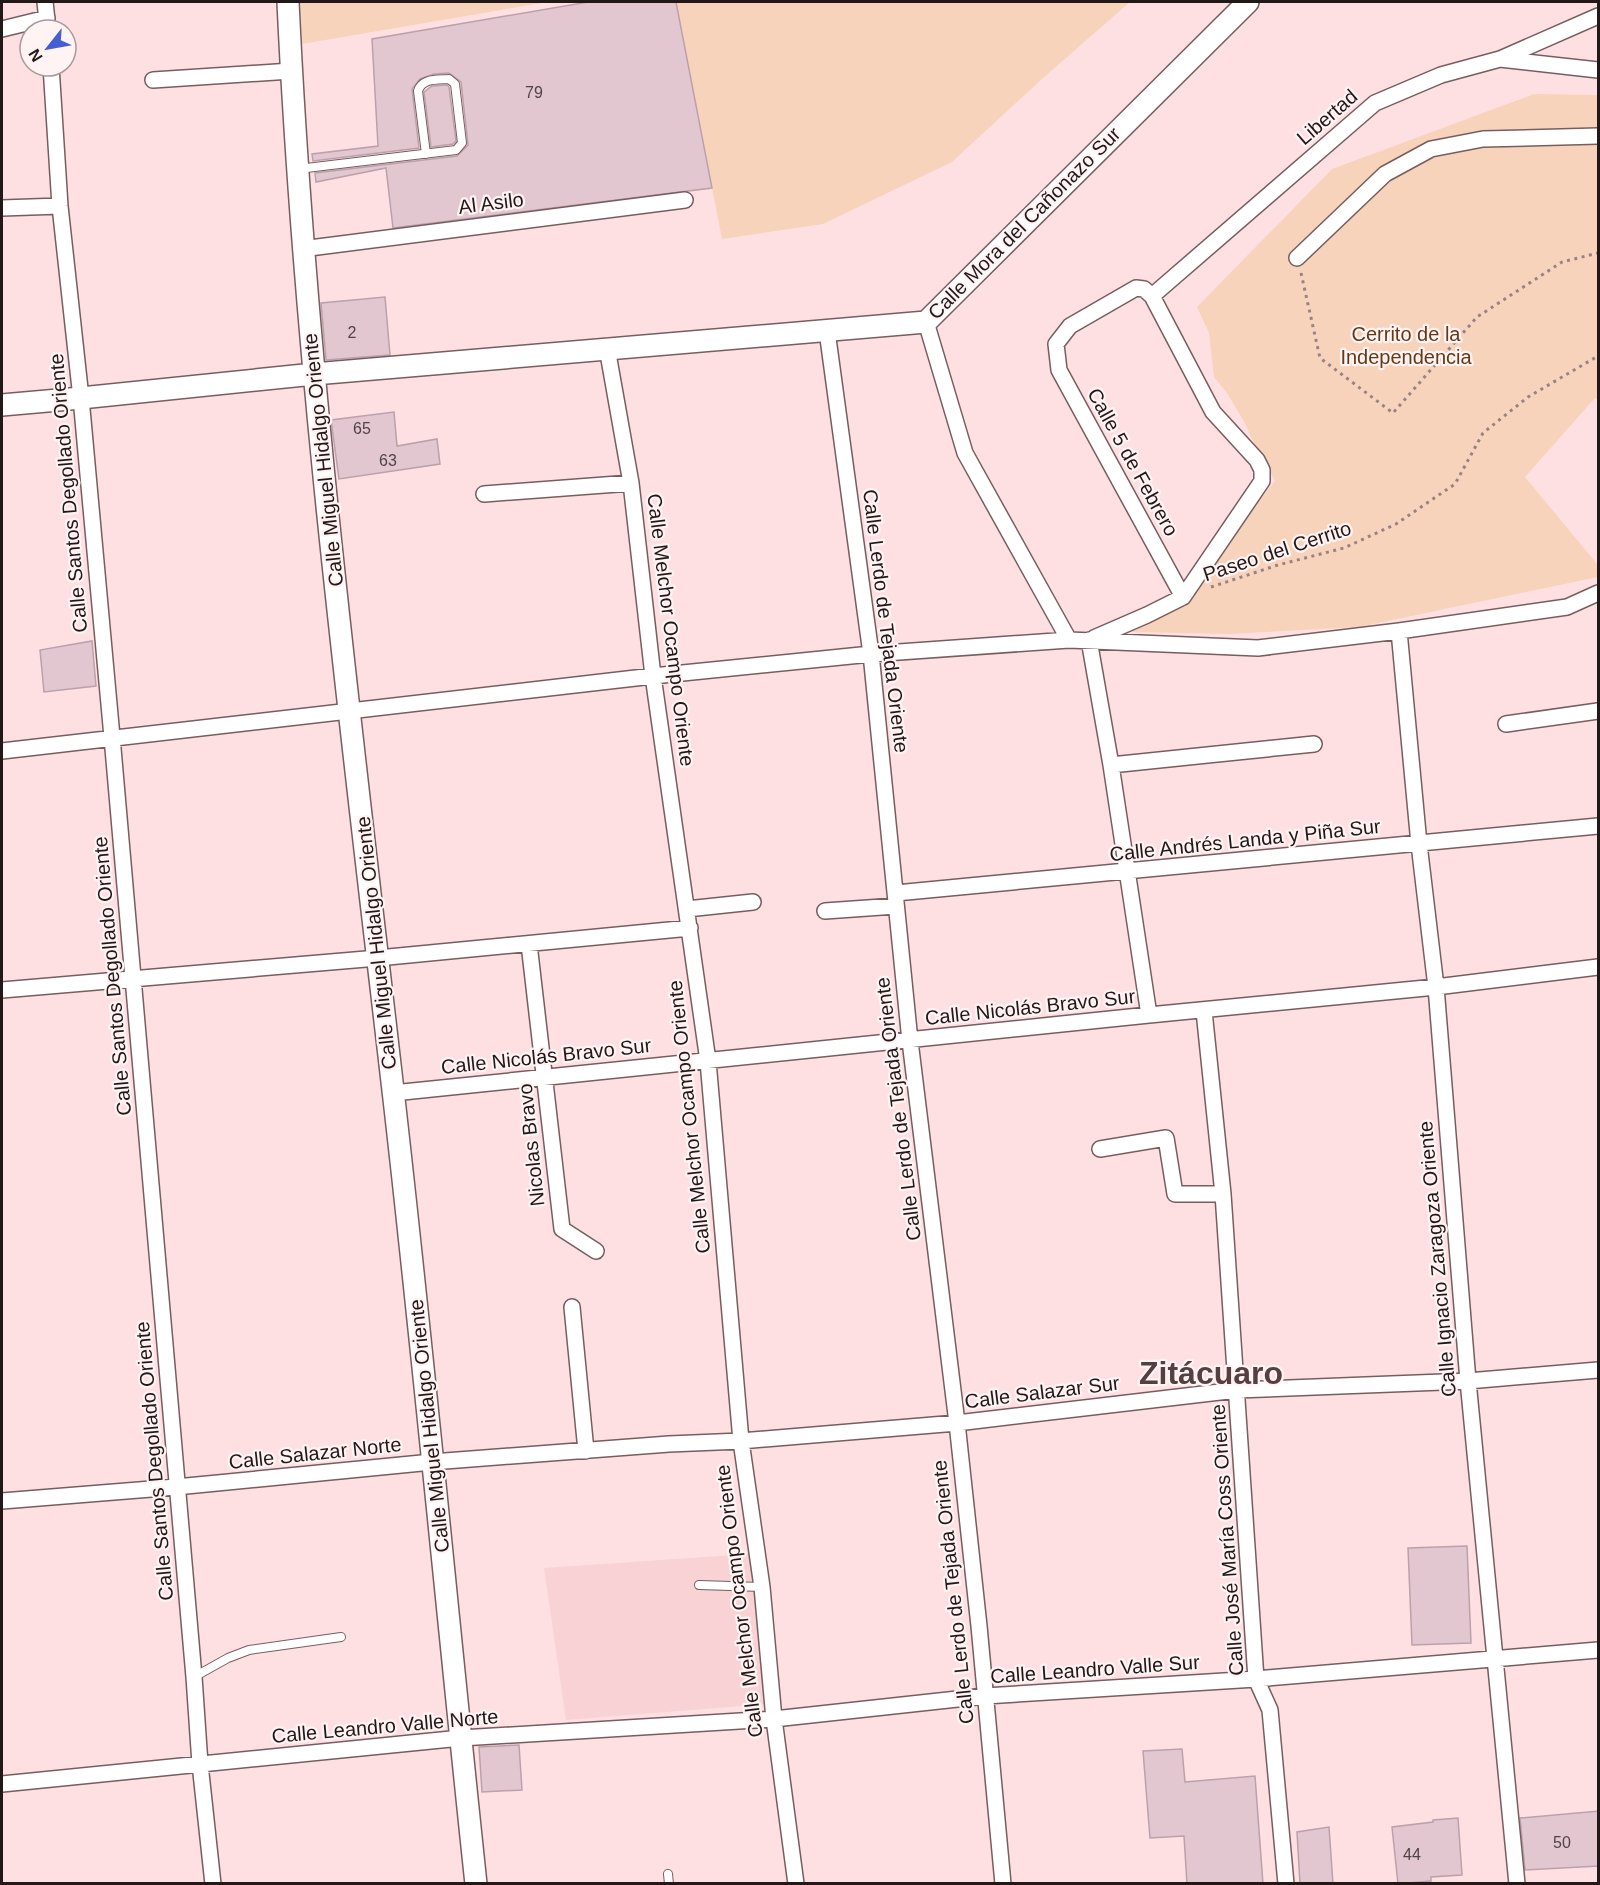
<svg xmlns="http://www.w3.org/2000/svg" width="1600" height="1885" font-family="Helvetica,sans-serif">
<rect width="100%" height="100%" fill="#fee0e2"/>
<path fill="#f8d2d4" d="M 749,1554 L 767,1704 L 566,1720 L 544,1568 Z"/>
<path fill="#f8d3bb" d="M 299,2 L 548,2 L 302,44 Z
M 676,2 L 1130,2 L 1043,78 L 952,162 L 823,224 L 722,239 Z
M 1534,94 L 1598,95 L 1598,399 L 1595,398 L 1525,477 L 1598,565 L 1598,577 L 1359,627 L 1231,634 L 1132,632 L 1188,603 L 1183,597 L 1275,481 L 1251,437 L 1246,425 L 1227,393 L 1214,377 L 1209,333 L 1197,307 L 1332,169 Z"/>
<path fill="#e2c7d1" stroke="#bba1ab" stroke-width="1.5" d="M 588,2 L 676,2 L 712,188 L 393,228 L 386,168 L 316,182 L 315,173 L 457,156 L 468,145 L 461,82 L 449,73 L 434,74 L 420,79 L 412,89 L 419,148 L 313,161 L 312,154 L 378,146 L 372,39 Z
M 447,85 L 449,87 L 456,141 L 453,144 L 431,147 L 424,92 L 432,86 Z
M 385,297 L 390,355 L 326,360 L 321,303 Z
M 394,412 L 397,446 L 437,439 L 440,464 L 339,479 L 331,420 Z
M 92,641 L 96,686 L 44,692 L 40,650 Z
M 1467,1546 L 1471,1643 L 1412,1645 L 1408,1548 Z
M 519,1745 L 522,1790 L 482,1792 L 479,1747 Z
M 1182,1749 L 1185,1782 L 1255,1776 L 1263,1884 L 1187,1884 L 1184,1836 L 1150,1838 L 1143,1751 Z
M 1599,1811 L 1599,1866 L 1525,1870 L 1520,1818 Z
M 1458,1818 L 1462,1875 L 1431,1877 L 1431,1881 L 1398,1884 L 1392,1827 L 1433,1822 L 1433,1820 Z
M 1329,1827 L 1333,1884 L 1300,1884 L 1297,1832 Z"/>
<g fill="none" stroke-linecap="round" stroke-linejoin="round">
<defs>
<path id="lane" d="M 298,169 L 456,150 L 462,143 L 455,84 L 449,79 C 437,80 422,78 418,91 L 426,154
M 699,1585 L 762,1587
M 194,1677 L 228,1658 L 249,1650 L 341,1637
M 668,1874 L 669,1884"/>
<path id="street" d="M 45,2 L 48,30
M 2,29 L 47,18
M 1500,59 L 1598,70
M 51,66 L 60,206 L 81,398 L 112,737 L 194,1677 L 200,1764 L 213,1884
M 153,80 L 291,71
M 2,208 L 60,206
M 302,249 L 685,200
M 1297,258 L 1385,174 L 1431,149 L 1483,139 L 1598,136
M 1152,296 L 1375,103 L 1441,75 L 1500,59 L 1598,16
M 926,322 L 965,453 L 1069,640
M 827,331 L 871,654 L 910,1041 L 957,1423 L 979,1626 L 1003,1884
M 607,348 L 631,483 L 653,676 L 708,1061 L 741,1441 L 762,1587 L 774,1719 L 796,1884
M 484,494 L 631,483
M 1399,631 L 1419,844 L 1436,987 L 1468,1381 L 1517,1884
M 1094,638 L 1147,615 L 1183,597 L 1262,481 L 1262,470 L 1257,460 L 1213,412 L 1152,296 L 1144,289 L 1136,288 L 1070,326 L 1056,344 L 1059,370 L 1183,597
M 1089,640 L 1111,765 L 1149,1015
M 1506,724 L 1598,711
M 2,751 L 653,676 L 871,654 L 1069,640 L 1258,648 L 1399,631 L 1567,607 L 1598,593
M 1111,765 L 1314,744
M 896,893 L 1598,826
M 687,909 L 753,902
M 825,911 L 896,906
M 529,944 L 562,1229 L 596,1251
M 2,990 L 378,958 L 690,928
M 1204,1011 L 1223,1194 L 1256,1679 L 1270,1710 L 1286,1884
M 393,1093 L 1149,1015 L 1436,987 L 1598,967
M 1100,1149 L 1166,1138 L 1175,1194 L 1223,1194
M 572,1307 L 586,1451
M 2,1501 L 176,1487 L 432,1462 L 669,1444 L 741,1441 L 957,1423 L 1237,1390 L 1468,1381 L 1598,1370
M 2,1784 L 461,1738 L 774,1719 L 985,1696 L 1256,1679 L 1598,1650"/>
<path id="secondary" d="M 288,2 C 305,369 352,734 394,1099 C 424,1360 448,1622 476,1884
M 2,405 L 81,398 L 314,374 L 926,322 L 1248,2"/>
</defs>
<use href="#lane" stroke="#775d5f" stroke-width="10"/>
<use href="#street" stroke="#775d5f" stroke-width="18"/>
<use href="#secondary" stroke="#775d5f" stroke-width="24"/>
<path stroke="#988384" stroke-width="3" stroke-dasharray="3 4.5" stroke-linecap="butt" d="M 1301,273 L 1320,358 L 1393,413 L 1477,317 L 1562,262 L 1598,253
M 1211,587 L 1278,565 L 1344,548 L 1396,524 L 1455,484 L 1483,433 L 1528,397 L 1598,356"/>
<use href="#lane" stroke="#fff" stroke-width="8"/>
<use href="#street" stroke="#fff" stroke-width="15"/>
<use href="#secondary" stroke="#fff" stroke-width="21"/>
</g>
<g text-anchor="middle" stroke-width="4.5" stroke-linejoin="round" paint-order="stroke">
<g font-size="16" fill="#524446">
<text x="534" y="98">79</text>
<text x="352" y="338">2</text>
<text x="362" y="434">65</text>
<text x="388" y="466">63</text>
<text x="1562" y="1848">50</text>
<text x="1412" y="1860">44</text>
</g>
<g font-size="20" fill="#221818" stroke="#fff3f3">
<text transform="translate(1327 117) rotate(-41)" y="7">Libertad</text>
<text transform="translate(491 203) rotate(-7)" y="7">Al Asilo</text>
<text transform="translate(1024 223) rotate(-45)" y="7">Calle Mora del Cañonazo Sur</text>
<text transform="translate(323 460) rotate(-96)" y="7">Calle Miguel Hidalgo Oriente</text>
<text transform="translate(1133 462) rotate(61)" y="7">Calle 5 de Febrero</text>
<text transform="translate(68 493) rotate(-95)" y="7">Calle Santos Degollado Oriente</text>
<text transform="translate(1277 551) rotate(-18)" y="7">Paseo del Cerrito</text>
<text transform="translate(886 621) rotate(83)" y="7">Calle Lerdo de Tejada Oriente</text>
<text transform="translate(671 630) rotate(83)" y="7">Calle Melchor Ocampo Oriente</text>
<text transform="translate(1245 840) rotate(-6)" y="7">Calle Andrés Landa y Piña Sur</text>
<text transform="translate(376 943) rotate(-96)" y="7">Calle Miguel Hidalgo Oriente</text>
<text transform="translate(112 976) rotate(-95)" y="7">Calle Santos Degollado Oriente</text>
<text transform="translate(1030 1007) rotate(-6)" y="7">Calle Nicolás Bravo Sur</text>
<text transform="translate(546 1056) rotate(-6)" y="7">Calle Nicolás Bravo Sur</text>
<text transform="translate(898 1109) rotate(-97)" y="7">Calle Lerdo de Tejada Oriente</text>
<text transform="translate(689 1117) rotate(-96)" y="7">Calle Melchor Ocampo Oriente</text>
<text transform="translate(531 1145) rotate(-96)" y="7">Nicolas Bravo</text>
<text transform="translate(1437 1259) rotate(-95)" y="7">Calle Ignacio Zaragoza Oriente</text>
<text transform="translate(1042 1392) rotate(-7)" y="7">Calle Salazar Sur</text>
<text transform="translate(429 1426) rotate(-96)" y="7">Calle Miguel Hidalgo Oriente</text>
<text transform="translate(315 1453) rotate(-6)" y="7">Calle Salazar Norte</text>
<text transform="translate(154 1461) rotate(-95)" y="7">Calle Santos Degollado Oriente</text>
<text transform="translate(1227 1540) rotate(-94)" y="7">Calle José María Coss Oriente</text>
<text transform="translate(953 1592) rotate(-96)" y="7">Calle Lerdo de Tejada Oriente</text>
<text transform="translate(739 1601) rotate(-97)" y="7">Calle Melchor Ocampo Oriente</text>
<text transform="translate(1095 1669) rotate(-4)" y="7">Calle Leandro Valle Sur</text>
<text transform="translate(385 1726) rotate(-5)" y="7">Calle Leandro Valle Norte</text>
</g>
<g font-size="20" fill="#653917" stroke="#fff3f3">
<text x="1406" y="341">Cerrito de la<tspan x="1406" dy="23">Independencia</tspan></text>
</g>
<g font-size="32" font-weight="bold" fill="#563f40" stroke="#fff3f3">
<text x="1211" y="1384">Zitácuaro</text>
</g>
</g>
<rect width="1600" height="1885" fill="none" stroke="#221818" stroke-width="6"/>
<g transform="translate(48 48) rotate(239)"><circle r="28" fill="#fff3f3" stroke="#a79b9b" stroke-width="1.5"/>
<path d="M0-4.5L10 22L0 15L-10 22Z" fill="#455ed2"/>
<text y="-9" font-size="16" font-weight="bold" text-anchor="middle" fill="#221818">N</text>
</g>
</svg>
